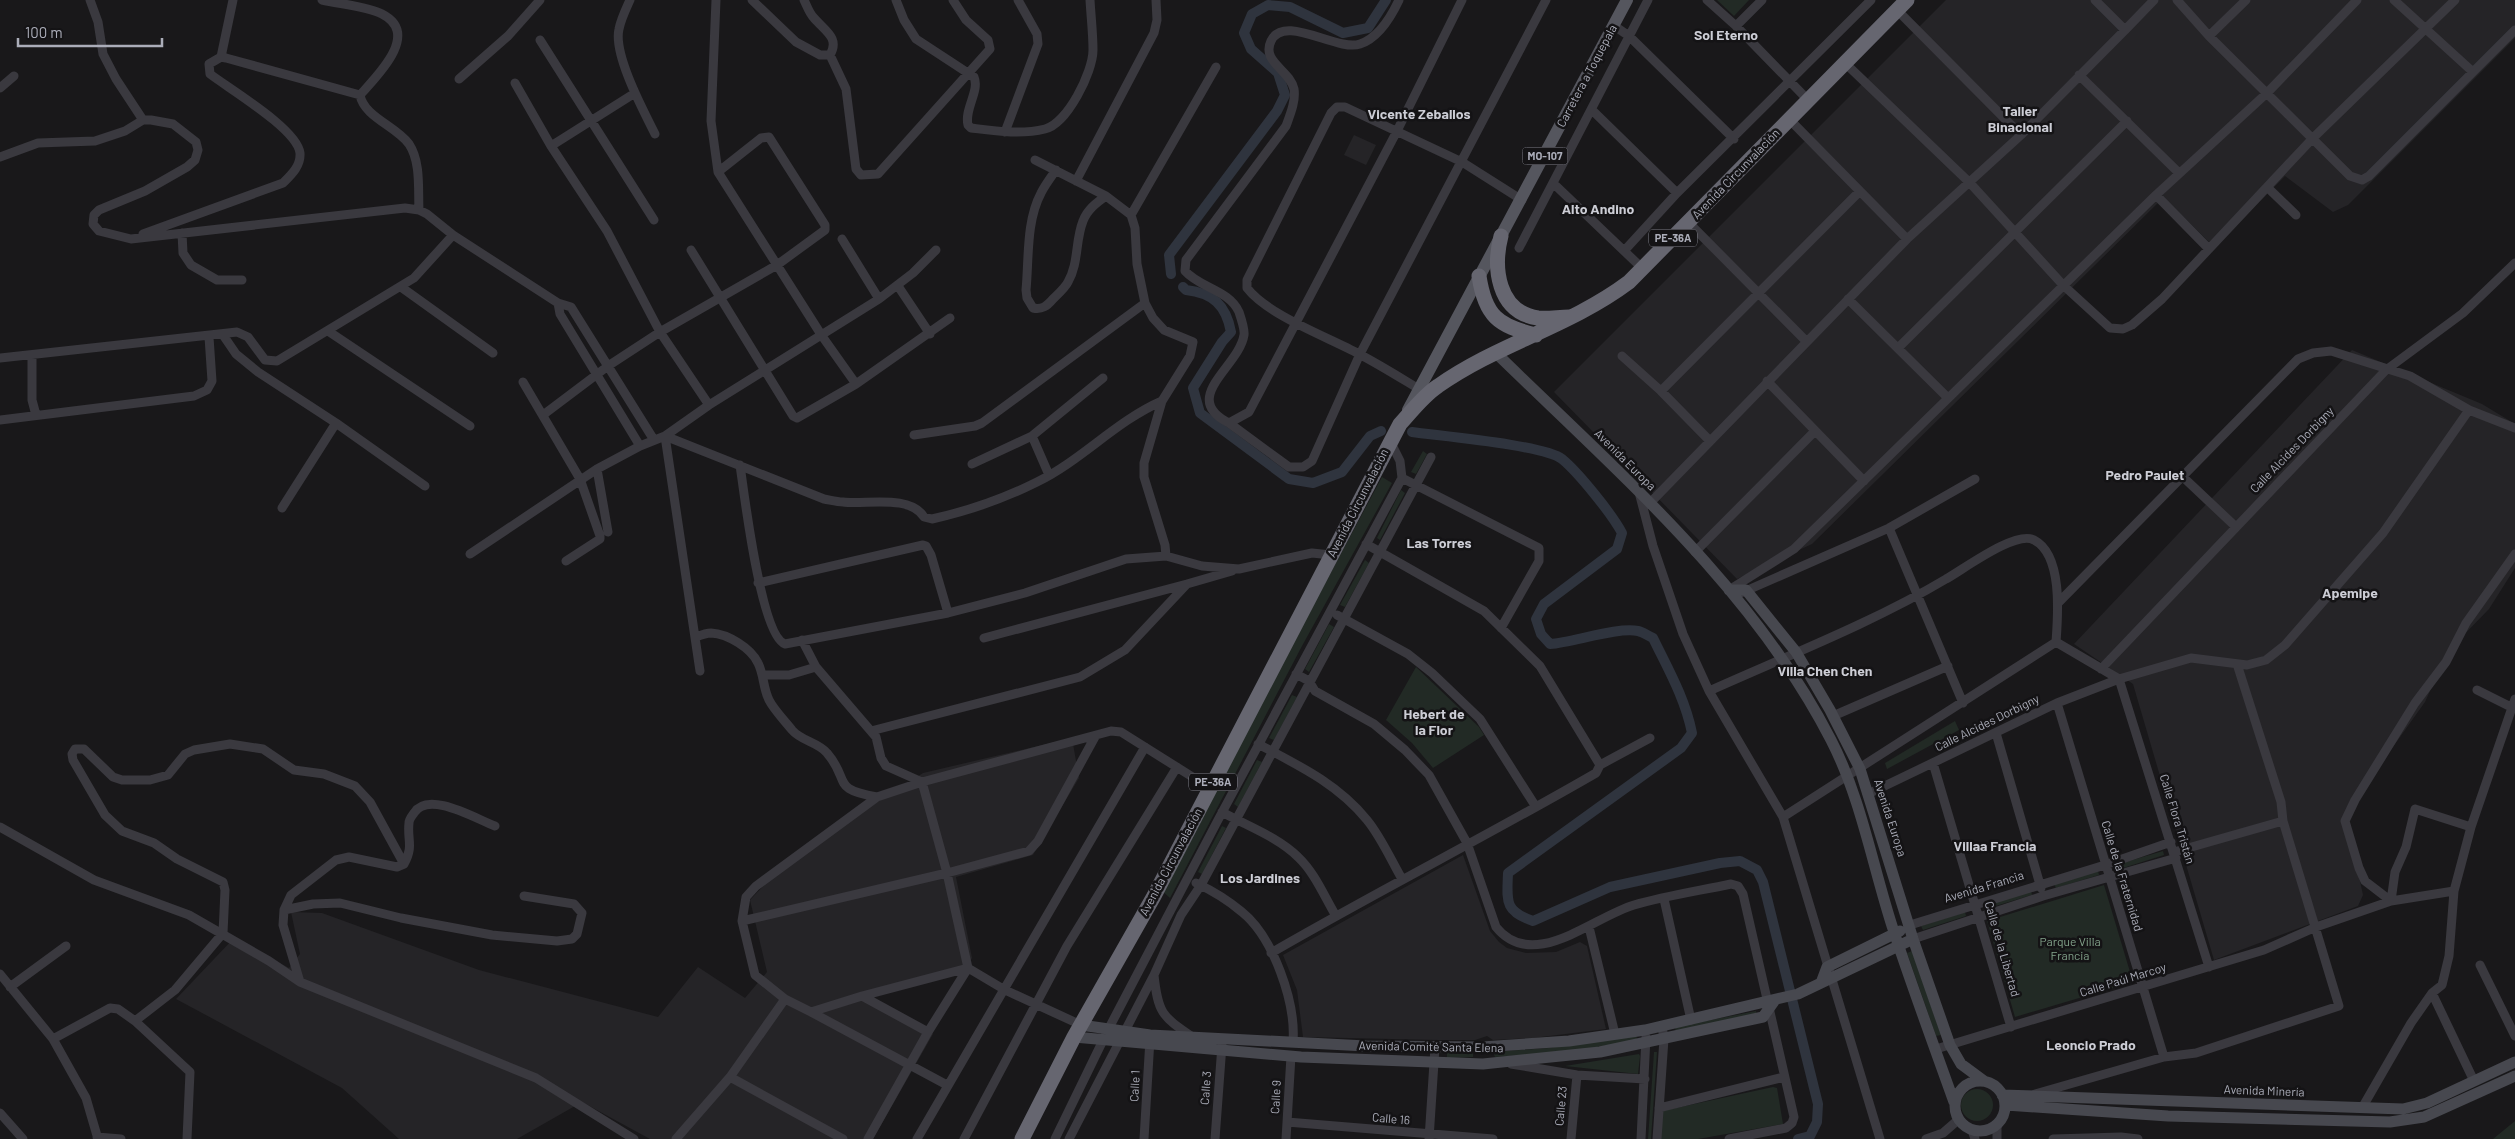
<svg xmlns="http://www.w3.org/2000/svg" width="2515" height="1139" font-family="Barlow,sans-serif">
<rect width="100%" height="100%" fill="#19181a"/>
<path fill="#252427" d="M 1946,0 L 2515,0 L 2515,38 L 2348,205 L 2333,212 L 2285,176 L 2230,232 L 2209,242 L 2164,197 L 1812,544 L 1737,579 L 1554,392 Z
M 1354,135 L 1376,145 L 1366,165 L 1344,155 Z
M 2352,350 L 2482,404 L 2515,424 L 2515,568 L 2489,609 L 2454,645 L 2439,671 L 2425,702 L 2348,810 L 2348,825 L 2363,895 L 2358,906 L 2214,960 L 2133,684 L 2074,644 Z
M 1072,738 L 1079,778 L 1033,855 L 956,877 L 972,958 L 967,966 L 867,994 L 933,1034 L 873,1139 L 650,1139 L 582,1102 L 517,1139 L 399,1139 L 342,1088 L 176,999 L 234,938 L 289,968 L 300,954 L 291,912 L 322,913 L 479,970 L 658,1017 L 698,967 L 745,998 L 767,972 L 750,900 L 791,857 L 923,773 Z
M 1463,855 L 1490,931 L 1499,942 L 1507,948 L 1526,953 L 1556,952 L 1580,942 L 1587,946 L 1606,1029 L 1533,1038 L 1493,1040 L 1487,1036 L 1475,1040 L 1438,1040 L 1303,1037 L 1297,990 L 1283,955 Z"/>
<path fill="#222a25" d="M 1717,0 L 1749,0 L 1734,16 Z
M 1423,451 L 1427,454 L 1416,474 L 1411,472 Z
M 1382,477 L 1392,483 L 1302,646 L 1170,898 L 1161,890 Z
M 1401,490 L 1405,493 L 1380,540 L 1377,538 Z
M 1365,560 L 1369,563 L 1345,607 L 1340,605 Z
M 1329,624 L 1334,627 L 1309,672 L 1305,669 Z
M 1416,667 L 1479,727 L 1484,735 L 1433,768 L 1412,743 L 1386,720 Z
M 1292,695 L 1297,697 L 1274,740 L 1269,738 Z
M 1955,721 L 1959,730 L 1887,769 L 1885,763 Z
M 1257,760 L 1262,762 L 1238,807 L 1234,804 Z
M 1222,826 L 1226,828 L 1202,874 L 1198,872 Z
M 2163,851 L 2164,855 L 2120,869 L 2119,864 Z
M 2098,871 L 2099,875 L 2056,888 L 2054,884 Z
M 2104,885 L 2133,982 L 2015,1017 L 1987,921 Z
M 2031,891 L 2032,895 L 1989,908 L 1988,905 Z
M 1965,912 L 1966,916 L 1923,930 L 1921,926 Z
M 1912,951 L 1941,1035 L 1936,1036 L 1907,953 Z
M 1756,1011 L 1757,1016 L 1676,1033 L 1675,1027 Z
M 1636,1034 L 1637,1040 L 1575,1051 L 1495,1057 L 1493,1052 L 1548,1048 Z
M 1654,1052 L 1657,1052 L 1651,1139 L 1648,1139 Z
M 1447,1053 L 1473,1053 L 1473,1057 L 1447,1058 Z
M 1639,1054 L 1640,1056 L 1638,1074 L 1565,1066 Z
M 1773,1087 L 1777,1088 L 1783,1124 L 1698,1139 L 1660,1139 L 1662,1111 Z
M1961 1105a16 16 0 1 1 32 0a16 16 0 1 1-32 0Z
M 2515,1121 L 2515,1139 L 2493,1139 Z"/>
<g fill="none" stroke-linecap="round" stroke-linejoin="round">
<path stroke="#2f343e" stroke-width="10" d="M 1171,274 L 1169,255 L 1277,111 L 1285,95 L 1278,73 L 1251,49 L 1244,33 L 1252,14 L 1268,5 L 1290,7 L 1343,33 L 1368,28 L 1386,0
M 1183,287 L 1186,290 C 1213,293 1226,305 1231,332 L 1222,342 L 1193,388 L 1200,413 L 1289,479 L 1313,483 L 1342,472 L 1370,436 L 1381,431
M 1412,432 C 1440,436 1544,445 1562,459 C 1578,472 1612,514 1622,533 L 1617,549 L 1544,604 L 1536,619 L 1541,634 L 1550,644 C 1574,642 1617,627 1638,631 C 1643,632 1648,636 1653,638 C 1668,669 1685,698 1692,733 L 1681,748 L 1508,873 C 1507,901 1504,911 1533,921 L 1610,887 L 1720,863 L 1740,861 L 1757,870 L 1763,882 L 1818,1104 L 1817,1122 L 1810,1136 L 1798,1139"/>
<path stroke="#3a393f" stroke-width="9" d="M 90,0 L 98,22 L 103,54 L 116,79 L 143,120
M 322,0 C 339,4 367,6 382,14 C 421,34 377,76 360,95 C 364,117 396,126 409,144 C 421,162 418,189 419,210
M 630,0 C 626,9 621,19 619,29 C 613,54 643,110 655,134
M 716,0 L 711,121 L 718,172 L 822,336 L 856,384
M 752,0 L 796,42 L 820,55 L 830,55 C 840,38 825,31 814,18 C 809,13 807,6 804,0
M 896,0 L 904,20 L 916,39 L 974,77 C 980,91 964,109 968,125 L 971,128 C 995,131 1021,135 1045,129 C 1067,124 1093,72 1093,50 C 1093,34 1091,17 1090,0
M 1399,0 C 1391,17 1378,38 1360,44 C 1337,52 1284,13 1271,41 C 1261,62 1290,70 1294,89 C 1296,101 1290,115 1286,126 L 1186,260 L 1185,271 C 1200,288 1229,290 1239,312 C 1241,318 1245,330 1244,335 C 1239,367 1179,398 1229,423 L 1249,412 L 1397,131 L 1462,0
M 1707,0 L 1736,26 L 1808,100
M 2095,0 L 2125,30 L 2154,0
M 2177,0 L 2209,36 L 2350,176 L 2362,180 L 2369,176 L 2515,30
M 2394,0 L 2473,72
M 1897,10 L 2021,135
M 1613,25 L 1629,36 L 1734,139
M 1736,26 L 1762,0
M 2209,36 L 2246,0
M 540,40 L 654,220
M 830,55 L 846,89 L 856,169 L 861,175 L 878,174 L 990,49 L 988,40 L 966,20 L 953,0
M 221,57 L 233,0
M 1845,63 L 1970,183 L 2063,285 L 2110,328 L 2123,329 L 2132,325 L 2162,299 L 2313,138 L 2455,0
M 2079,75 L 2179,173
M 459,79 L 508,36 L 540,0
M 515,83 L 551,146 L 607,231 L 660,332 L 709,405
M 0,88 L 14,76
M 1592,110 L 1677,193
M 1789,119 L 1907,239
M 1005,132 L 1038,44 L 1037,34 L 1018,0
M 551,146 L 635,93
M 0,157 L 38,143 L 95,141 L 125,131 L 143,120 L 151,120 L 173,124 L 196,142 L 198,150 L 195,160 L 187,167 L 145,191 L 99,210 L 94,215 L 93,224 L 99,231 L 131,239 L 405,208 L 419,210 L 427,214 L 453,235 L 558,303
M 1035,160 L 1106,196 L 1131,215 L 1135,228 L 1137,264 L 1145,303 L 1153,318 L 1164,330 L 1193,342 L 1190,356 L 1162,401 L 1144,463 L 1144,477 L 1165,545 L 1166,556
M 1056,170 C 1051,177 1045,185 1041,193 C 1026,221 1029,259 1026,290 L 1027,298 L 1033,308 C 1042,310 1047,306 1053,299 C 1058,294 1065,288 1068,282 C 1079,263 1075,241 1083,221 C 1087,210 1096,203 1106,196
M 1076,181 L 1154,33 L 1157,20 L 1156,0
M 1554,184 L 1643,269
M 2267,187 L 2296,215
M 2156,195 L 2209,249
M 1131,215 L 1216,67
M 1688,222 L 1806,341
M 182,233 L 183,253 L 191,265 L 217,280 L 242,280
M 143,234 L 283,183 C 291,175 301,166 300,153 C 297,129 231,90 210,74 L 209,64 L 221,57 L 226,58 L 360,95
M 1519,248 L 1648,0
M 691,250 L 793,416 L 797,418 L 856,384 L 950,318
M 1624,251 L 1677,193 L 1871,0
M 898,286 L 930,334
M 401,287 L 493,353
M 879,299 L 913,273 L 936,250
M 1848,299 L 1948,398
M 328,331 L 470,426
M 223,335 L 236,354 L 258,372 L 336,423 L 282,508
M 1898,348 L 2127,121
M 32,356 L 32,400 L 36,415
M 1622,356 L 1661,391 L 1710,441
M 0,358 L 237,332 L 248,337 L 265,360 L 277,361 L 414,278 L 453,235
M 1767,381 L 1864,481
M 523,382 L 580,479 L 600,536 L 600,539 L 566,561
M 1419,389 C 1399,377 1380,365 1359,354 C 1328,337 1269,316 1247,288 L 1247,280 L 1331,113 L 1337,107 L 1345,107 L 1462,162 L 1522,200
M 1661,391 L 1860,191
M 543,415 L 608,366 L 660,332 L 777,265 L 825,230 L 825,225 L 769,137 L 761,138 L 718,172
M 0,420 L 194,396 L 207,390 L 212,381 L 209,337
M 336,423 L 425,486
M 1229,423 L 1289,467 L 1303,467 L 1312,461 L 1360,354 L 1546,0
M 914,435 L 975,426 L 982,423 L 1145,303
M 1032,436 L 1049,475
M 640,446 L 560,314 L 558,303 L 571,307 L 654,440
M 972,464 L 1032,436 L 1103,378
M 740,465 C 744,492 761,636 785,644 L 948,613 L 1025,593 L 1126,559 L 1166,556 L 1202,566 L 1239,569 L 1312,553 L 1331,555
M 597,469 L 608,532
M 2183,477 L 2236,527
M 1402,478 L 1539,548 L 1539,561 L 1501,628
M 1639,492 L 1653,546 L 1683,634 L 1709,691 L 1783,817 L 1880,1139
M 1649,504 L 1907,239 L 2021,135 L 2125,30
M 1889,528 L 1963,703
M 1366,544 L 1484,611 L 1540,666 L 1600,765
M 1695,552 L 1815,431
M 470,554 L 597,469 L 640,446 L 665,436 L 709,405 L 879,299 L 842,239
M 758,583 L 923,545 L 926,546 L 931,555 L 948,613
M 1729,590 L 1794,549 L 2156,195 L 2267,93 L 2357,0
M 1741,593 L 1889,528 L 1975,479
M 2059,602 L 2298,359 L 2313,353 L 2331,351 L 2410,376 L 2469,410 L 2515,428
M 1337,615 L 1408,654 L 1432,673 L 1480,719 L 1536,807
M 696,637 C 701,635 707,633 711,633 C 728,634 751,648 758,663 C 764,675 763,688 769,700 C 774,710 785,721 792,730 C 801,741 818,742 827,753 C 851,781 830,789 877,797
M 984,638 L 1187,584
M 802,640 L 816,667 L 876,737 L 881,758 L 886,766 L 922,782 L 947,873 L 968,968 L 1005,990 L 1081,1025
M 2101,669 L 2386,370 L 2463,313 L 2515,263
M 700,671 L 665,436 L 824,499 C 830,500 837,502 843,502 C 865,505 910,494 924,517 L 932,519 C 968,511 1005,498 1037,482 C 1082,460 1116,421 1162,401
M 1296,674 L 1309,681 L 1315,691 L 1374,724 L 1405,750 L 1429,775 L 1467,843 L 1496,927 C 1533,973 1593,917 1634,905 C 1665,896 1698,891 1731,884 L 1738,886 L 1743,894 L 1794,1117 L 1792,1123 L 1786,1128 L 1729,1139
M 763,675 L 789,675 L 816,667
M 2119,679 L 2209,967
M 2477,690 L 2511,707
M 1709,691 C 1787,656 1874,622 1946,579 C 1964,569 2016,530 2034,540 C 2063,555 2058,615 2056,642 L 2119,679
M 2057,703 L 2164,1057
M 1833,716 L 1948,666
M 871,731 L 1080,677 L 1125,650 L 1187,584 L 1232,571
M 1996,733 L 2041,888
M 1258,744 C 1298,765 1338,784 1367,820 C 1381,837 1391,860 1402,879
M 1933,763 L 2011,1027
M 1868,794 L 2057,703 L 2119,679 L 2191,658 L 2247,665 L 2266,660 L 2285,645 L 2383,533 L 2469,410
M 1222,812 C 1247,826 1278,837 1298,857 C 1315,873 1324,896 1336,916
M 1783,817 L 2056,642
M 0,827 L 94,880 L 189,915 L 269,961 L 300,982 L 536,1078 L 634,1139
M 2174,852 L 2283,821
M 1196,883 C 1211,890 1229,901 1242,912 C 1273,937 1296,1002 1293,1042
M 1664,899 L 1691,1020
M 2391,901 L 2365,881 L 2359,868 L 2345,821 L 2355,800 L 2415,703 L 2446,662 L 2466,623 L 2515,554
M 2391,901 L 2395,872 L 2406,847 L 2415,809 L 2471,827
M 284,910 L 313,904 L 340,903 L 401,918 L 492,935 L 557,941 L 572,939 L 577,934 L 582,913 L 574,904 L 524,896
M 742,921 L 947,873 L 1029,851 L 1038,841 L 1096,735
M 1910,925 L 2105,865 L 2171,842
M 1589,927 L 1615,1034
M 1913,939 L 2043,896 L 2176,858
M 1271,953 C 1378,891 1489,835 1596,773 L 1600,765 L 1650,738
M 2480,965 L 2515,1036
M 0,974 L 53,1039 L 86,1098 L 98,1139
M 1154,975 C 1158,1014 1162,1016 1194,1038
M 300,982 L 283,925 L 284,910 L 291,895 L 336,860 L 349,857 L 397,867 L 404,864 C 414,846 407,840 409,823 C 409,819 412,816 414,813 C 428,790 476,819 495,826
M 10,987 L 66,946
M 2432,993 L 2474,1081
M 862,996 L 928,1032
M 785,999 L 755,975 L 742,921 L 746,897 L 756,886 L 877,797 L 922,782 L 1111,731 L 1121,732 L 1210,788
M 811,1012 L 947,1085
M 135,1021 L 190,1072 L 187,1139
M 53,1039 L 110,1008 L 118,1009 L 135,1021 L 175,990 L 223,933 L 225,890 L 223,882 L 177,859 L 154,843 L 122,831 L 105,815 L 73,760 L 72,754 L 75,749 L 84,749 L 113,777 L 122,780 L 150,780 L 168,775 L 185,754 L 194,750 L 230,744 L 263,749 L 294,770 L 324,774 L 355,786 L 370,802 L 404,864
M 1936,1049 L 2264,950 L 2316,927 L 2391,901 L 2454,891
M 1511,1064 L 1577,1075 L 1645,1079
M 730,1077 L 843,1139
M 2035,1094 L 2164,1057 L 2196,1053 L 2339,1006 L 2283,821 L 2281,802 L 2237,664
M 1659,1108 L 1784,1077
M 2362,1108 L 2411,1023 L 2432,993 L 2442,985 L 2449,956 L 2454,891 L 2471,827 L 2515,699
M 0,1113 L 23,1139
M 1287,1122 L 1493,1139
M 1997,1125 L 1997,1139
M 1972,1130 L 1975,1139
M 97,1137 L 121,1139
M 676,1139 L 730,1077 L 785,999 L 811,1012 L 862,996 L 968,968
M 868,1139 L 928,1032 L 968,968
M 917,1139 L 1145,747
M 964,1139 L 1067,946 L 1177,767
M 1055,1139 L 1109,1028 L 1218,820 L 1402,478 L 1400,461 L 1390,441
M 1069,1139 L 1154,975 L 1181,915 L 1201,885 L 1431,457
M 1144,1139 L 1150,1039
M 1215,1139 L 1222,1045
M 1286,1139 L 1291,1056
M 1429,1139 L 1435,1047
M 1571,1139 L 1577,1075
M 1641,1139 L 1646,1037
M 1657,1139 L 1664,1039 L 1662,1026
M 1926,1139 L 1943,1133 L 1958,1120
M 2053,1139 L 2121,1137 L 2138,1139"/>
<path stroke="#47484f" stroke-width="11" d="M 1497,354 C 1618,472 1753,588 1831,740 C 1862,800 1873,869 1894,932 C 1913,989 1934,1046 1954,1102
M 1729,590 L 1746,590 L 1796,652 L 1830,710 L 1860,769 L 1913,939 L 1950,1045 L 1961,1064 L 1984,1081
M 1821,983 L 1827,967 L 1900,931
M 1081,1025 L 1150,1035 L 1366,1046 L 1482,1047 L 1569,1041 L 1645,1030 L 1798,994 L 1913,939
M 1074,1037 L 1301,1057 L 1483,1064 L 1600,1052 L 1763,1017 L 1775,1000
M1955 1106a25 25 0 1 1 50 0a25 25 0 1 1-50 0Z
M 2002,1095 L 2403,1109 L 2427,1103 L 2515,1062
M 2006,1105 L 2168,1116 L 2390,1122 L 2424,1117 L 2515,1076"/>
<path stroke="#55565e" stroke-width="12" d="M 1408,410 L 1627,0"/>
<path stroke="#666670" stroke-width="15" d="M 1501,236 C 1493,267 1497,312 1538,318 C 1548,319 1559,317 1569,317
M 1479,276 C 1485,316 1498,326 1536,335
M 1022,1139 L 1074,1037 L 1154,896 L 1400,424 C 1412,411 1423,396 1438,386 C 1497,344 1569,327 1629,282 L 1907,0"/>
</g>
<g text-anchor="middle" stroke-width="5" stroke-linejoin="round" paint-order="stroke">
<g fill="#141315" stroke="#7e7f88" stroke-width="1">
<rect x="1522.5" y="147.5" width="45" height="17" rx="4"/>
<rect x="1649" y="229.5" width="48" height="17" rx="4"/>
<rect x="1189" y="773.5" width="48" height="17" rx="4"/>
</g>
<g font-size="11" font-weight="bold" fill="#abadb9">
<text x="1545" y="160">MO-107</text>
<text x="1673" y="242">PE-36A</text>
<text x="1213" y="786">PE-36A</text>
</g>
<g font-size="12" fill="#abadb9" stroke="#141315">
<text transform="translate(1587 76) rotate(-62)" y="4">Carretera a Toquepala</text>
<text transform="translate(1736 174) rotate(-46)" y="4">Avenida Circunvalación</text>
<text transform="translate(2292 450) rotate(-46)" y="4">Calle Alcides Dorbigny</text>
<text transform="translate(1625 460) rotate(45)" y="4">Avenida Europa</text>
<text transform="translate(1358 503) rotate(-63)" y="4">Avenida Circunvalación</text>
<text transform="translate(1987 723) rotate(-26)" y="4">Calle Alcides Dorbigny</text>
<text transform="translate(1890 818) rotate(72)" y="4">Avenida Europa</text>
<text transform="translate(2177 819) rotate(73)" y="4">Calle Flora Tristán</text>
<text transform="translate(1171 862) rotate(-62)" y="4">Avenida Circunvalación</text>
<text transform="translate(2122 876) rotate(73)" y="4">Calle de la Fraternidad</text>
<text transform="translate(1984 887) rotate(-17)" y="4">Avenida Francia</text>
<text transform="translate(2002 949) rotate(74)" y="4">Calle de la Libertad</text>
<text transform="translate(2123 980) rotate(-17)" y="4">Calle Paúl Marcoy</text>
<text transform="translate(1431 1047) rotate(1)" y="4">Avenida Comité Santa Elena</text>
<text transform="translate(1135 1086) rotate(-87)" y="4">Calle 1</text>
<text transform="translate(1206 1088) rotate(-86)" y="4">Calle 3</text>
<text transform="translate(2264 1091) rotate(2)" y="4">Avenida Minería</text>
<text transform="translate(1276 1097) rotate(-87)" y="4">Calle 9</text>
<text transform="translate(1561 1106) rotate(-85)" y="4">Calle 23</text>
<text transform="translate(1391 1119) rotate(5)" y="4">Calle 16</text>
</g>
<g font-size="12" fill="#83a38b" stroke="#141315">
<text x="2070" y="946">Parque Villa<tspan x="2070" dy="14">Francia</tspan></text>
</g>
<g font-size="14" font-weight="bold" fill="#cccdd5" stroke="#141315">
<text x="1726" y="40">Sol Eterno</text>
<text x="2020" y="116">Taller<tspan x="2020" dy="16">Binacional</tspan></text>
<text x="1419" y="119">Vicente Zeballos</text>
<text x="1598" y="214">Alto Andino</text>
<text x="2145" y="480">Pedro Paulet</text>
<text x="1439" y="548">Las Torres</text>
<text x="2350" y="598">Apemipe</text>
<text x="1825" y="676">Villa Chen Chen</text>
<text x="1434" y="719">Hebert de<tspan x="1434" dy="16">la Flor</tspan></text>
<text x="1995" y="851">Villaa Francia</text>
<text x="1260" y="883">Los Jardines</text>
<text x="2091" y="1050">Leoncio Prado</text>
</g>
</g>
<path d="M18 38v8h144v-8" fill="none" stroke="#abadb9" stroke-width="2.5"/>
<text x="25" y="38" font-size="15" fill="#abadb9" stroke="#141315" stroke-width="4" paint-order="stroke">100 m</text>
</svg>
